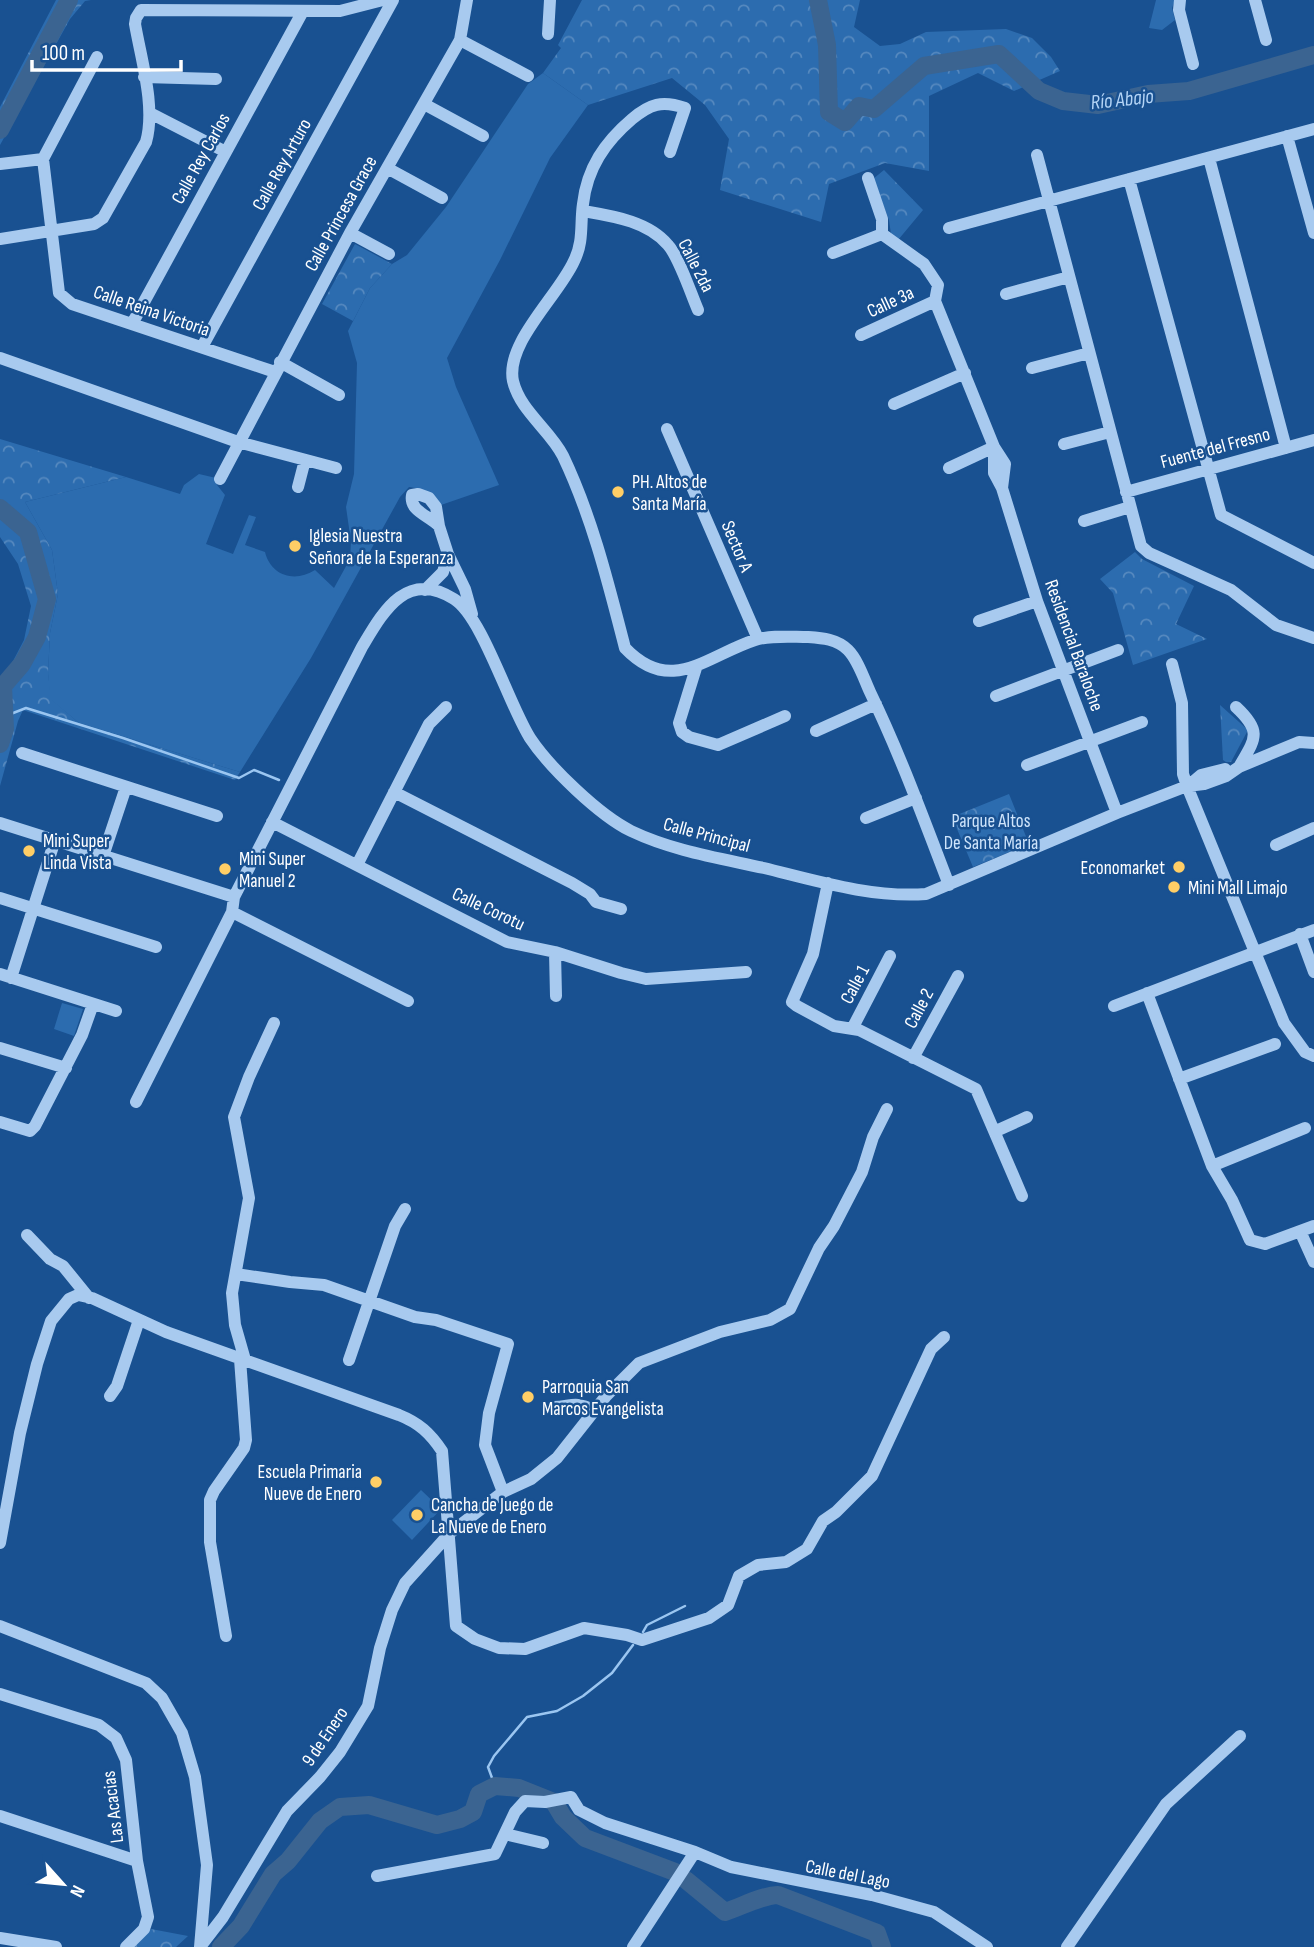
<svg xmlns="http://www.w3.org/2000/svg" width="1314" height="1947" font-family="'Sofia Sans Condensed',sans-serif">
<defs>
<pattern id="forest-crowns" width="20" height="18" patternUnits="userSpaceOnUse" patternTransform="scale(1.75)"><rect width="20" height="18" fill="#2c6caf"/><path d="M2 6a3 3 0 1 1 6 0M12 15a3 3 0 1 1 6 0" fill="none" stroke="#5689bf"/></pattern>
</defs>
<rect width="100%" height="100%" fill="#195191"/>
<path fill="#2c6caf" d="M 1156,0 L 1175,0 L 1172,8 L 1175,20 L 1162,30 L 1149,28 Z
M 543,73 L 588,105 L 550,158 L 500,260 L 447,358 L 456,387 L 499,485 L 441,505 L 421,489 L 409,487 L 400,497 L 311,658 L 240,772 L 79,723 L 50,699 L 48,673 L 50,633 L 58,594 L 52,550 L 25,502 L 126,477 L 180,494 L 184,485 L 199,474 L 216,478 L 217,485 L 225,495 L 206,544 L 233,554 L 249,515 L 256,517 L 245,545 L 265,552 C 271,576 295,583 315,570 L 334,588 L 350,559 L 351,542 L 346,507 L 354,474 L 357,363 L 348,331 L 370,288 L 392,264 L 407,255 L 446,207 L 528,84 Z
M 62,1003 L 83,1009 L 74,1036 L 54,1029 Z
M 421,1490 L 441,1509 L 412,1540 L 392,1520 Z"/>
<path fill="url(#forest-crowns)" d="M 56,0 L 91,0 L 85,1 L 70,19 L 0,145 L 0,107 Z
M 582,0 L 860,0 L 854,27 L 880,46 L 900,44 L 926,32 L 1006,29 L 1032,38 L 1051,57 L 1060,71 L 1014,91 L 978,73 L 929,96 L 929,171 L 885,163 L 829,184 L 821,222 L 720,190 L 729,139 L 705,105 L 672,78 L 588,105 L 543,73 L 561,48 L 558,45 Z
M 884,170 L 923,210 L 898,240 L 891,234 L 889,220 L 873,179 Z
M 355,244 L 392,264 L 370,288 L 353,321 L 322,304 Z
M 0,439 L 126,477 L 25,502 L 52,550 L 58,594 L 50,633 L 48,673 L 51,699 L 79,723 L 240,772 L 235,780 L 23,710 L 18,721 L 0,786 L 0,686 L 24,640 L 31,606 L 18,564 L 0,537 Z
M 1135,552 L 1142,559 L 1194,586 L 1176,624 L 1207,639 L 1133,665 L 1113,593 L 1100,579 Z
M 1220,705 L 1248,730 L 1231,762 L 1226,762 L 1223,760 Z
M 1009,794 L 1029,844 L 973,867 L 952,817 Z
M 151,1929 L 188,1936 L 176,1947 L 133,1947 Z"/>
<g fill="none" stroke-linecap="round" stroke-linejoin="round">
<path stroke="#9bc6f1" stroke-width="2.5" d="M 3,717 L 26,708 L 123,738 L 239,778 L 254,770 L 279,780
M 643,1632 L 647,1625 L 685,1606
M 495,1786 L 488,1767 L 494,1756 L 527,1717 L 557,1711 L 583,1696 L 612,1673 L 633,1645"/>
<path stroke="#3b6491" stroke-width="18" d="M 818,0 L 827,45 L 829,112 L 845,122 L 859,106 L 874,109 L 924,66 L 999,54 L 1039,91 L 1063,101 L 1098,105 L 1148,94 L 1189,91 L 1314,55
M 0,130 L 69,0
M 0,508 L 28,532 L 47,599 L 37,637 L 22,664 L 3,686 L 5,729 L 0,744
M 686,1880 L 725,1912 C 743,1906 760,1896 778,1895 L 877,1933 L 882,1947
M 221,1947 L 241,1926 L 273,1874 L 288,1861 L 320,1821 L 340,1807 L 369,1805 L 437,1825 L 460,1819 L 473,1812 L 479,1794 L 495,1786 L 519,1788 L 554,1802 L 563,1817 L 585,1838 L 675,1872"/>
<path stroke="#a8caef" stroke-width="12" d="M 1180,0 L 1179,10 L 1193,64
M 1255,0 L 1266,40
M 548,34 L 550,0
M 460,40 L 528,76
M 97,57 L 43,159 L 59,293 L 72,304 L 275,372
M 144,77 L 216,79
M 424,104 L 483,136
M 150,113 L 226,152
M 1287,136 L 1314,233
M 670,152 L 685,108 C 662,100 650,104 632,119 C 605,142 587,168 583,204 C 580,224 584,241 574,261 C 559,295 505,343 513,381 C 520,411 550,430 563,456 C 592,517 608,582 625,648 C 671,696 706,656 755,640 C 771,635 791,637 808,637 C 822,638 837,639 848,650 C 858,660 864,679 870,692 C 900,754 924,820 949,885
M 1037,155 L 1141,546 L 1149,553 L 1231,590 L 1276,625 L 1314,638
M 1209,158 L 1286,448
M 0,164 L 43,159
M 387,168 L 442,198
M 868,178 L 882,219 L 882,234 L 924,264 L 938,285 L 935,301 L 994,447 L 1005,464 L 1002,488
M 1129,179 L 1221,515 L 1314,563
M 583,211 C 612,216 648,221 668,245 C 679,257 691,294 698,310
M 949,228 L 1314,129
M 350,233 L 389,254
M 0,239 L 94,224 L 103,218 L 146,142 C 156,107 141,59 135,24 L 136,18 L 141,10 L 340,11 L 383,0
M 833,253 L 882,234
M 1006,294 L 1069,277
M 132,324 L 303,11
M 861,335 L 935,301
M 202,347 L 393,0
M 0,358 L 238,442 L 336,468
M 280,362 L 339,395
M 1032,368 L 1089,353
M 894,404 L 965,373
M 667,429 L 758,639
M 1064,444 L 1110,432
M 994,447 L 994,473 L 1002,488 L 1037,601 L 1117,813
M 949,468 L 994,447
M 220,479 L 350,233 L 460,40 L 467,0
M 298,487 L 305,460
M 1126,492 L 1314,440
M 1084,521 L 1130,507
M 439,526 C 428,515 409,511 412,495 L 418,494 L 429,498 L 436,507 L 439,526 L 448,554 L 465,589 L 472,614
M 425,590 L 443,572 L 448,554
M 979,621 L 1037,601
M 1172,664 L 1182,703 L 1183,774 L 1187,786 L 1284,1023 L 1305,1052 L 1314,1056
M 696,668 L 679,723 L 682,732 L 689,737 L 718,745 L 785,716
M 996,696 L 1118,650
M 1236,707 C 1263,732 1255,739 1239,767
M 816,731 L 876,704
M 22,753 L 217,816
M 1027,765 L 1142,722
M 1188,786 L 1201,775 L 1225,769
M 394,792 L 572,883 L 590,894 L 596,902 L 621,909
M 866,818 L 916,798
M 272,822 L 507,942 L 555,952 L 621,973 L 646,979 L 746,972
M 0,823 L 234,897
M 1276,845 L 1314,828
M 103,856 L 126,787
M 357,865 L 429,724 L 446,707
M 828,883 L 813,954 L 792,1002 L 797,1006 L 834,1026 L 859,1030 L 976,1089 L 1022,1196
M 0,898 L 156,947
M 232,912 L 408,1001
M 1300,934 L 1314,972
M 555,952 L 556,996
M 0,974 L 116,1011
M 11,978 L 55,840
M 1147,993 L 1212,1166 L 1232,1200 L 1250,1240 L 1265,1244 L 1314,1226
M 1114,1006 L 1314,930
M 852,1029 L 890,956
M 0,1048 L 66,1068
M 913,1058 L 958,976
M 1179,1079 L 1275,1044
M 136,1102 L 232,912 L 234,897 L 362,647 C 383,612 406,569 454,599 C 482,616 509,705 530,738 C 550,768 599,815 631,831 C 673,851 719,858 764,868 C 817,881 872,898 926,894 L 1117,813 L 1187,786 L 1204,784 L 1226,776 L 1239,767 L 1299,742 L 1314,743
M 0,1122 L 30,1131 L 35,1126 L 82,1035 L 93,1004
M 996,1131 L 1027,1117
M 1212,1166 L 1305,1128
M 1300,1231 L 1314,1262
M 27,1235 L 50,1259 L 63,1266 L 89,1298
M 236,1274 L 290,1282 L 324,1285 L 415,1317 L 436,1320 L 508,1344 L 489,1413 L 485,1445 L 503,1492
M 245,1360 L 235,1325 L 232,1293 L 249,1198 L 234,1117 L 249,1077 L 274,1023
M 349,1360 L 395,1226 L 405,1209
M 110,1396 L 117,1386 L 139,1320
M 554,1407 C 573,1406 574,1401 594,1410
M 0,1543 L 20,1433 L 37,1364 L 51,1321 L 69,1299 L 78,1295 L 92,1298 L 166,1332 L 399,1415 C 419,1423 430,1433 442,1451 L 456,1626 L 475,1639 L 499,1648 L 525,1649 L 584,1628 L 627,1635 L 642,1640 L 709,1618 L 728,1605 L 739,1576 L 758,1565 L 786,1562 L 807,1549 L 823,1521 L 836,1512 L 872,1476 L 931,1349 L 944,1337
M 0,1626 L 146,1683 L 162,1698 L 182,1733 L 195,1777 L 207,1865 L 200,1947
M 226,1636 L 210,1542 L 210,1500 L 214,1491 L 244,1448 L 246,1440 L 240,1359
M 0,1694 L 99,1725 L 116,1738 L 126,1760 L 137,1861 L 148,1917 L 144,1929 L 126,1947
M 0,1816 L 137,1861
M 505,1834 L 543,1843
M 377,1876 L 495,1854 L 515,1812 L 525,1801 L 545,1802 L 571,1797 L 579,1810 L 605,1823 L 695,1852 L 731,1867 L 872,1895 L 934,1912 L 987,1947
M 0,1938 L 56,1947
M 200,1947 L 223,1917 L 287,1811 L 320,1777 L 340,1752 L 368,1706 L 380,1648 L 392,1610 L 405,1583 L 450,1533 L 503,1492 L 531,1479 L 557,1458 L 606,1396 L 639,1363 L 720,1332 L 770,1320 L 790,1309 L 819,1248 L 834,1226 L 862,1172 L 873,1137 L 887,1109
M 633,1947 L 695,1852
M 1067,1947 L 1166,1804 L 1240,1736"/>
</g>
<g fill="#ffce66" stroke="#195191" stroke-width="2.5">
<circle cx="618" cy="492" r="7"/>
<circle cx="295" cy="546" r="7"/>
<circle cx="29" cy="851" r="7"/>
<circle cx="1179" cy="867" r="7"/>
<circle cx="225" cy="869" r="7"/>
<circle cx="1174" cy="887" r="7"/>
<circle cx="528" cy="1397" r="7"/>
<circle cx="376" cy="1482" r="7"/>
<circle cx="417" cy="1515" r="7"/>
</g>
<g text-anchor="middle" stroke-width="5" stroke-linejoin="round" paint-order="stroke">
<g font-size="19" fill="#fff" stroke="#195191">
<text transform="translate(200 158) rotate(-61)" y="7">Calle Rey Carlos</text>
<text transform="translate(281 164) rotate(-61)" y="7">Calle Rey Arturo</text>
<text transform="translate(340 213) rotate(-61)" y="7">Calle Princesa Grace</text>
<text transform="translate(697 265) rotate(63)" y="7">Calle 2da</text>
<text transform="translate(890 301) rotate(-25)" y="7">Calle 3a</text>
<text transform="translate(152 310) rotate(19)" y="7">Calle Reina Victoria</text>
<text transform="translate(1215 447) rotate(-15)" y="7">Fuente del Fresno</text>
<text transform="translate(738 546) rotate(67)" y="7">Sector A</text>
<text transform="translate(1075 645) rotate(70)" y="7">Residencial Baraloche</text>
<text transform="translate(707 834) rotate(15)" y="7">Calle Principal</text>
<text transform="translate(489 908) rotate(25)" y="7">Calle Corotu</text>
<text transform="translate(854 984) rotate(-62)" y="7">Calle 1</text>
<text transform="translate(918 1008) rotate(-62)" y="7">Calle 2</text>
<text transform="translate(324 1736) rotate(-56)" y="7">9 de Enero</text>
<text transform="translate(112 1807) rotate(-97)" y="7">Las Acacias</text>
<text transform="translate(848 1873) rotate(11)" y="7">Calle del Lago</text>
</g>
<g font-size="19" fill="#fff" stroke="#195191" text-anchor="start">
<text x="632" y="488">PH. Altos de<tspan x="632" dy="22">Santa María</tspan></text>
<text x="309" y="542">Iglesia Nuestra<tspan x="309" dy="22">Señora de la Esperanza</tspan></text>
<text x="43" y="847">Mini Super<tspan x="43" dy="22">Linda Vista</tspan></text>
<text x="239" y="865">Mini Super<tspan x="239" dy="22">Manuel 2</tspan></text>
<text x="1165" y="874" text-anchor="end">Economarket</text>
<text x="1188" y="894">Mini Mall Limajo</text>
<text x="542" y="1393">Parroquia San<tspan x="542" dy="22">Marcos Evangelista</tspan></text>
<text x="362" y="1478" text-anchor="end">Escuela Primaria<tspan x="362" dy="22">Nueve de Enero</tspan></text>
<text x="431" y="1511">Cancha de Juego de<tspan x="431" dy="22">La Nueve de Enero</tspan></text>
</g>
<g font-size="19" fill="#cee4fb" stroke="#195191">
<text x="991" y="827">Parque Altos<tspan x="991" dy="22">De Santa María</tspan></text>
</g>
<g font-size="21" font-style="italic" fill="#b4d4f6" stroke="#195191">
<text transform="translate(1122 99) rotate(-6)" y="7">Río Abajo</text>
</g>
</g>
<g transform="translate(63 1884) rotate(117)" stroke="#195191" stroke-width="5" paint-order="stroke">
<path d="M0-5L12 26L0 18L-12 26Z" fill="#ffffff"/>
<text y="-10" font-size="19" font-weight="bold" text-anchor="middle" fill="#ffffff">N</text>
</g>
<path d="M32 60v10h149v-10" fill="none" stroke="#ffffff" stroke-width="3.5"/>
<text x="42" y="60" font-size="21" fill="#ffffff" stroke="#195191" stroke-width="5" paint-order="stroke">100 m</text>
</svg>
